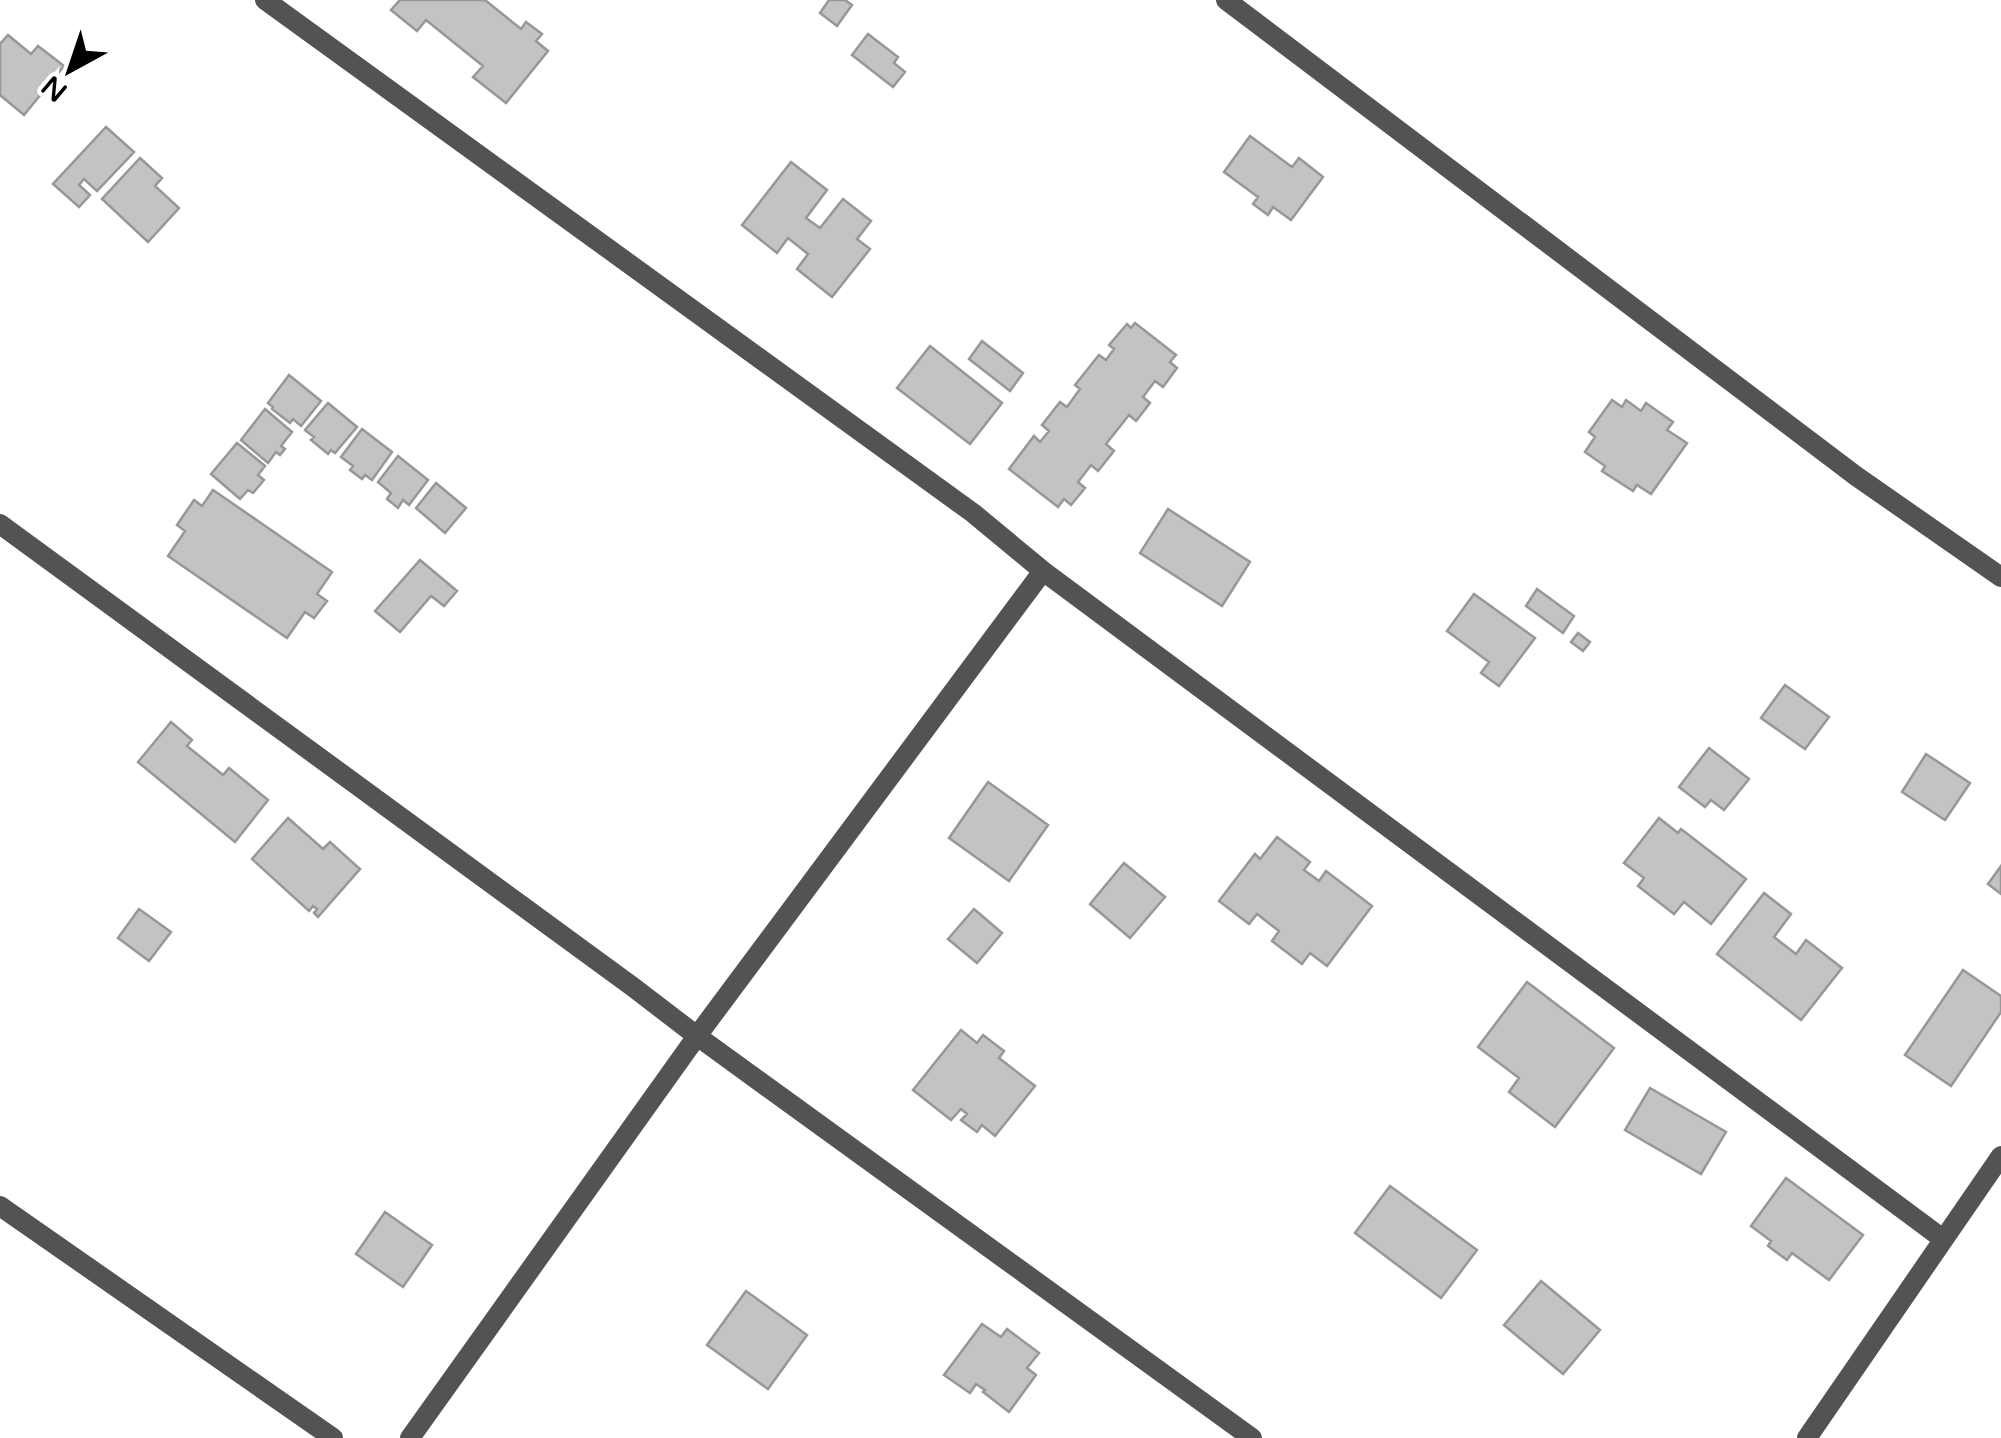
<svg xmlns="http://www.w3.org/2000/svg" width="2001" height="1438" font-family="'Varela Round',sans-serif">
<rect width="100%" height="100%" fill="#fff"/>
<path fill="#c3c3c3" stroke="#979797" stroke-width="2.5" d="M 400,0 L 485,0 L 521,29 L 526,22 L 542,34 L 536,41 L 548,51 L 506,103 L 473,77 L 483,66 L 426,20 L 417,31 L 391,10 Z
M 829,0 L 845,0 L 852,5 L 837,26 L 820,13 Z
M 868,34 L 898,57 L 894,63 L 905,72 L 893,87 L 852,55 Z
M 8,35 L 31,54 L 38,46 L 64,66 L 24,115 L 0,95 L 0,44 Z
M 106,127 L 134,152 L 97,191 L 84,179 L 79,185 L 90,195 L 79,207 L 53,184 Z
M 1250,136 L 1292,167 L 1299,158 L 1323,177 L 1291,220 L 1273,207 L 1268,215 L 1253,204 L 1258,197 L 1224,172 Z
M 140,158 L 162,178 L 155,186 L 179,208 L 148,242 L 102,199 Z
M 791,162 L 827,190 L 806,218 L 820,228 L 843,199 L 871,221 L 857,239 L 870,249 L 832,297 L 797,269 L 808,254 L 788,238 L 777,253 L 742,225 Z
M 1135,323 L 1176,355 L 1170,362 L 1177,368 L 1163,387 L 1155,381 L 1143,397 L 1150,403 L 1136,421 L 1129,415 L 1106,444 L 1114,451 L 1098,471 L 1091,465 L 1078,482 L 1085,488 L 1071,505 L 1064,499 L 1058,507 L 1009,469 L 1034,436 L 1040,442 L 1049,431 L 1042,425 L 1060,402 L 1067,407 L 1080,389 L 1075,385 L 1099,355 L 1106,360 L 1114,349 L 1109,345 L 1127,324 L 1131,328 Z
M 982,341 L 1023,373 L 1010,391 L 969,359 Z
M 930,346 L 1002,403 L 970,444 L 897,388 Z
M 289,375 L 321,401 L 301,426 L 293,419 L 290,423 L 272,409 L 273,407 L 268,403 Z
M 1612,400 L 1622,407 L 1626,400 L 1641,411 L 1646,403 L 1673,422 L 1667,430 L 1687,443 L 1651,494 L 1637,485 L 1633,491 L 1602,471 L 1605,466 L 1585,452 L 1595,437 L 1589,432 Z
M 328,403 L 357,427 L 335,453 L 331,450 L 328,454 L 311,440 L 314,437 L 305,430 Z
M 265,409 L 292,432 L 281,446 L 285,449 L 280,455 L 276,452 L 268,463 L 241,440 Z
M 362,429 L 392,452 L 372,480 L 365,475 L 362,479 L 350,470 L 353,466 L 341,457 Z
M 237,443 L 265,466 L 258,475 L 264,480 L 253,493 L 248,490 L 240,499 L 211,474 Z
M 398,456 L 428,480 L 409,505 L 403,500 L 398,508 L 387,499 L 391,493 L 378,482 Z
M 436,483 L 466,508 L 445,533 L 416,508 Z
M 213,490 L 332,572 L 317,594 L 327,601 L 314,618 L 305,612 L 287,638 L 168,556 L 185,531 L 177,525 L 194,500 L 202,506 Z
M 1168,509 L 1250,562 L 1222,606 L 1140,553 Z
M 420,560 L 457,591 L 444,606 L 431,596 L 400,632 L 375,611 Z
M 1537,589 L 1574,616 L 1563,633 L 1526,606 Z
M 1474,594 L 1535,638 L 1499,686 L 1481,673 L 1489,662 L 1447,631 Z
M 1578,633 L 1590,642 L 1583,651 L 1571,642 Z
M 1785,685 L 1829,717 L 1805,749 L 1761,718 Z
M 171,722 L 192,740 L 187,746 L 223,775 L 229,768 L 268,800 L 235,842 L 138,762 Z
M 1709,748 L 1749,779 L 1724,810 L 1711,800 L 1705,807 L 1679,787 Z
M 1926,754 L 1970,783 L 1945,820 L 1902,792 Z
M 988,782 L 1048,825 L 1009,881 L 949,838 Z
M 288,818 L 323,849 L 330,842 L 360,869 L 318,917 L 314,913 L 317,909 L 313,906 L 309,911 L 252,859 Z
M 1659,818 L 1678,833 L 1681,829 L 1746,879 L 1711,924 L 1684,902 L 1674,914 L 1638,886 L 1644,878 L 1624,863 Z
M 1277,837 L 1310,862 L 1304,870 L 1319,881 L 1326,871 L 1372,906 L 1327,966 L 1310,953 L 1302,964 L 1272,941 L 1279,931 L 1257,914 L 1249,924 L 1219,901 L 1255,854 L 1260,859 Z
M 1124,863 L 1165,897 L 1130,938 L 1090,904 Z
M 2001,866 L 2001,894 L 1988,884 Z
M 1764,893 L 1791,914 L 1774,937 L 1796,954 L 1806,940 L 1842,968 L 1801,1020 L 1717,954 Z
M 139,909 L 171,932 L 149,961 L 118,938 Z
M 974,909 L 1002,933 L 977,963 L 948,939 Z
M 1963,970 L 2001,996 L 2001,1012 L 1951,1086 L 1905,1055 Z
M 1527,982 L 1614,1048 L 1555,1127 L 1509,1092 L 1519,1078 L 1478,1047 Z
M 961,1030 L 977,1043 L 983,1035 L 1004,1051 L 999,1058 L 1035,1086 L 995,1136 L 982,1125 L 977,1132 L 961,1120 L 967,1114 L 961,1109 L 951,1120 L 913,1090 Z
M 1650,1088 L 1726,1132 L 1701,1174 L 1625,1130 Z
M 1786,1178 L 1863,1235 L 1829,1280 L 1792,1253 L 1787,1260 L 1768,1246 L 1771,1241 L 1751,1226 Z
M 1390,1186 L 1477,1250 L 1441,1298 L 1355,1233 Z
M 385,1212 L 432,1245 L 403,1287 L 356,1254 Z
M 1541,1281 L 1600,1330 L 1563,1374 L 1504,1325 Z
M 746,1291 L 807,1335 L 768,1389 L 707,1345 Z
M 982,1324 L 1001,1337 L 1007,1329 L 1039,1353 L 1027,1368 L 1036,1375 L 1009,1412 L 983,1392 L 985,1390 L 976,1384 L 970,1393 L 944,1375 Z"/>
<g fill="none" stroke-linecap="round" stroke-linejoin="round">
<path stroke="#535353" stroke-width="20" d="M 265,0 L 973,513 L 1043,571 L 1943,1239
M 1226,0 L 1856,476 L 2001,577
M 0,524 L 633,987 L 697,1036 L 1252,1438
M 0,1206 L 333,1438
M 410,1438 L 697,1036 L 1043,571
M 1807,1438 L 2001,1156"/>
</g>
<g transform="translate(70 70) rotate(220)" stroke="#ffffff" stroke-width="8" paint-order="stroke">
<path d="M0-8L18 38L0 25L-18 38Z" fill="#000000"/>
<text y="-15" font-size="28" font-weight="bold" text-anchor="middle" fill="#000000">N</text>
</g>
</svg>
